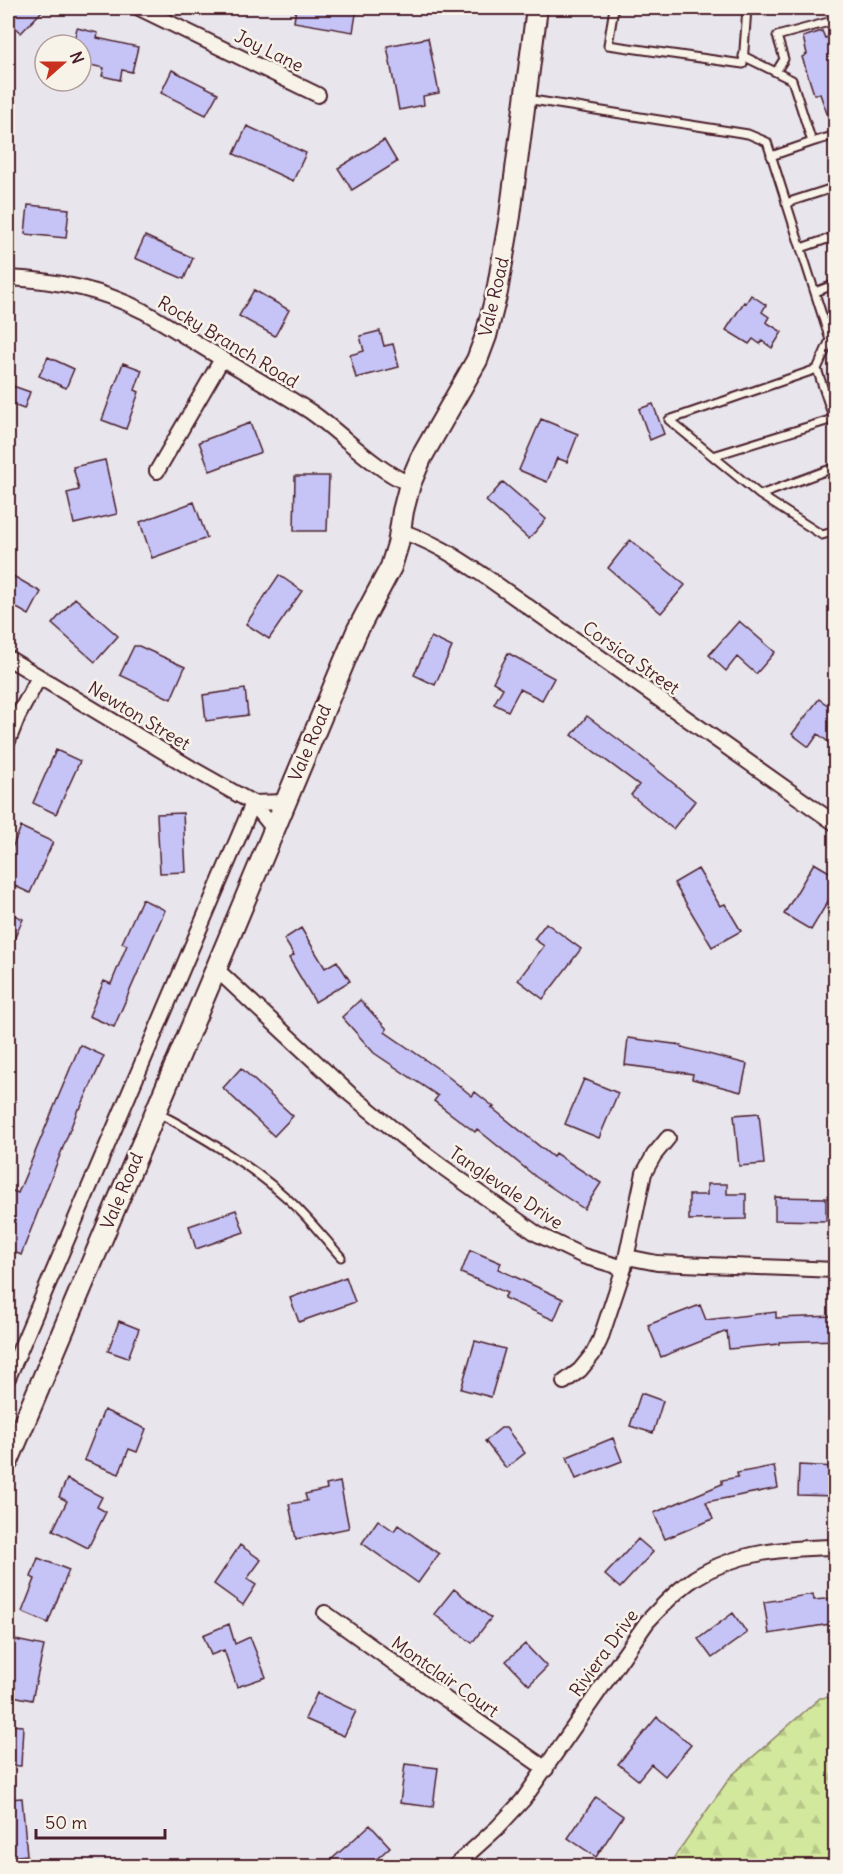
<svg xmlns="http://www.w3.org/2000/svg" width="843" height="1874" font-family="Delius,sans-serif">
<defs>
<pattern id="forest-firs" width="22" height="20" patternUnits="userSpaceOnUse" patternTransform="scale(1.5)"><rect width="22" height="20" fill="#d2e89d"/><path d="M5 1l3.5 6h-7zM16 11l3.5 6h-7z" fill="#b6c787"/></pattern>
</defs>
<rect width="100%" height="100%" fill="#e8e5ec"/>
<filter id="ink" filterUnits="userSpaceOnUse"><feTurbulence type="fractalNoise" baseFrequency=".0167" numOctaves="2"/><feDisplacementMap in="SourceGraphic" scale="12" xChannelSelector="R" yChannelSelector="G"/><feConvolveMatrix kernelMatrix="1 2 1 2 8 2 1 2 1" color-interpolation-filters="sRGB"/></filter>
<g filter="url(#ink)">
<path fill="url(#forest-firs)" stroke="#8e8464" stroke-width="1.5" d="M 835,1697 L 835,1866 L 668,1866 L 731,1776 L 820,1698 Z"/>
<path fill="#c6c4f7" stroke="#4a1f2b" stroke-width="1.5" d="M 8,8 L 45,8 L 21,33 L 8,20 Z
M 296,8 L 357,8 L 353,32 L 294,22 Z
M 77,28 L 98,33 L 97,38 L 138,47 L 132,72 L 122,70 L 120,80 L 102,76 L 104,68 L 81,63 L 81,45 L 73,45 Z
M 822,31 L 825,38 L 836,35 L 836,129 L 833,130 L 820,94 L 814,94 L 802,57 L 807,54 L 803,37 Z
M 428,38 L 439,93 L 423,96 L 424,105 L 399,110 L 387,46 Z
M 172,70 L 218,93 L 206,115 L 161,93 Z
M 247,126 L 306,153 L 293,181 L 234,154 Z
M 384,140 L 397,162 L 352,190 L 338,168 Z
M 28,205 L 69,209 L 66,238 L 25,234 Z
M 145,236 L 193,258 L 184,279 L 135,258 Z
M 254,290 L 289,310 L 275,336 L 239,316 Z
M 751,295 L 766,305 L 762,312 L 769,317 L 766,322 L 782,332 L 772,348 L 762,341 L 760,344 L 753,339 L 749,344 L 726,330 L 744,302 L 746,303 Z
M 380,331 L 384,346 L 393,344 L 399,367 L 356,378 L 350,355 L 364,351 L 360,336 Z
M 48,357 L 74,369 L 66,388 L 39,376 Z
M 123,363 L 142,370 L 135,390 L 139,392 L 126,429 L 102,420 Z
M 13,386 L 30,392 L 24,409 L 8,403 Z
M 653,404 L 664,434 L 650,440 L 639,409 Z
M 541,419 L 578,434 L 567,462 L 557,458 L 547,482 L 519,470 Z
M 250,423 L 261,452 L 210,471 L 199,442 Z
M 105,460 L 117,514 L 74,524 L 67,493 L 79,490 L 73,467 Z
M 295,476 L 329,476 L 327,531 L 294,531 Z
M 503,482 L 546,519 L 529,539 L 486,501 Z
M 194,502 L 207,538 L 152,558 L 140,522 Z
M 630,540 L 685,585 L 661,613 L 608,568 Z
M 8,573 L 41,592 L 29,615 L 8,603 Z
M 279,575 L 302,591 L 269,639 L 246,624 Z
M 75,598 L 118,636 L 95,662 L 52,624 Z
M 739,621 L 775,652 L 756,674 L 737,657 L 726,671 L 709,655 Z
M 431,637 L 452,647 L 435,685 L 414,675 Z
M 134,646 L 139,646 L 185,667 L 171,699 L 120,675 Z
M 508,653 L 554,678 L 542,700 L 520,689 L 508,711 L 494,704 L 503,688 L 493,682 Z
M 245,689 L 248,715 L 206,721 L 203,695 Z
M 819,699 L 836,711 L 836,748 L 818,734 L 809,747 L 792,734 Z
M 587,716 L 634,751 L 695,801 L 673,829 L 631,795 L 639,785 L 572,735 Z
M 56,750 L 80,761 L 56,814 L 33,803 Z
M 183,813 L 186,872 L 160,873 L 157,814 Z
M 21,827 L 53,842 L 30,893 L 8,883 L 8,857 Z
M 814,863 L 836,876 L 836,888 L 811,930 L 784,914 Z
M 698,869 L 720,906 L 725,904 L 741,931 L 712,947 L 674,883 Z
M 142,899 L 165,910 L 114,1027 L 89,1016 L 104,981 L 111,984 L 127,945 L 122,943 Z
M 8,912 L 23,919 L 8,953 Z
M 546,923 L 581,949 L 543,999 L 518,980 L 544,946 L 534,939 Z
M 301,928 L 325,968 L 337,961 L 350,981 L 315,1002 L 289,958 L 294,955 L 284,939 Z
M 360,1000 L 387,1029 L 385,1032 L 440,1070 L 472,1096 L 475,1092 L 494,1107 L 492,1108 L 553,1157 L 555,1153 L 601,1183 L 584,1209 L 536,1177 L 477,1129 L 475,1132 L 434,1101 L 438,1096 L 374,1053 L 342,1017 Z
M 628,1038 L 681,1045 L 681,1047 L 747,1064 L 741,1092 L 692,1079 L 693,1074 L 625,1065 Z
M 80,1045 L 104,1056 L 80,1109 L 78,1109 L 21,1255 L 8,1249 L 8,1189 L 18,1193 Z
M 241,1068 L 293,1116 L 274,1136 L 223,1088 Z
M 584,1079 L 618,1093 L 599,1138 L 565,1124 Z
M 759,1113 L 764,1164 L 739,1166 L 734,1115 Z
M 707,1184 L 727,1184 L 727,1194 L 746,1194 L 746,1219 L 689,1220 L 689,1195 L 707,1195 Z
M 775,1197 L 826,1198 L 826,1221 L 775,1220 Z
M 236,1210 L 244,1232 L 196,1249 L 189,1226 Z
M 470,1250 L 501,1263 L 498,1269 L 563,1299 L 554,1320 L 504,1298 L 507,1293 L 461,1273 Z
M 346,1277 L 355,1302 L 299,1322 L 290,1298 Z
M 700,1305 L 706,1320 L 776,1312 L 776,1318 L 836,1316 L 836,1340 L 779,1342 L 779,1344 L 729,1349 L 727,1331 L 661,1357 L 648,1325 Z
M 119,1321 L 139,1329 L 128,1358 L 108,1351 Z
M 475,1341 L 505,1349 L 491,1397 L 461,1389 Z
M 641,1393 L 663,1401 L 653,1433 L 630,1426 Z
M 104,1410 L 146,1429 L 137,1452 L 129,1449 L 119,1474 L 84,1460 Z
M 501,1428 L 506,1428 L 525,1453 L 506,1468 L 485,1441 Z
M 613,1438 L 622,1461 L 576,1479 L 567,1457 Z
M 799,1465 L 836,1467 L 836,1496 L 798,1495 Z
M 774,1466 L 778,1488 L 706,1502 L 713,1519 L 665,1539 L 654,1513 L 722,1484 L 722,1480 L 738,1477 L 737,1473 Z
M 67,1479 L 102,1497 L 97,1507 L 106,1512 L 88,1548 L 53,1530 L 67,1501 L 59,1497 Z
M 340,1482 L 349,1528 L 296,1539 L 289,1504 L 307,1501 L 305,1494 L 327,1489 L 326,1485 Z
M 378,1520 L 394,1531 L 398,1525 L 439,1554 L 418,1583 L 362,1543 Z
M 638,1539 L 653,1552 L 620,1588 L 605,1575 Z
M 240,1545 L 261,1560 L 247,1579 L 256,1585 L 243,1605 L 214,1584 Z
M 38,1558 L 69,1570 L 48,1623 L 22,1612 L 35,1579 L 31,1577 Z
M 454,1589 L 491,1618 L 472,1643 L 434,1614 Z
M 813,1594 L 814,1600 L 836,1598 L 836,1623 L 769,1634 L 764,1602 Z
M 733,1613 L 747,1633 L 712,1658 L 698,1639 Z
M 229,1624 L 235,1644 L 250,1637 L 266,1677 L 237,1687 L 224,1650 L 211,1655 L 203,1635 Z
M 11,1639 L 44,1646 L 32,1700 L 8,1695 L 8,1656 Z
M 525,1644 L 547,1667 L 529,1685 L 506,1661 Z
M 317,1693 L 356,1711 L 344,1736 L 305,1719 Z
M 657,1717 L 691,1745 L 665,1776 L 651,1764 L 638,1780 L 618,1764 Z
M 8,1725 L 23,1726 L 21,1766 L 8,1765 Z
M 405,1764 L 438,1768 L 433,1807 L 400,1803 Z
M 596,1797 L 623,1816 L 596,1857 L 568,1838 Z
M 22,1798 L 27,1855 L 8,1857 L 8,1799 Z
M 370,1825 L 390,1847 L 369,1866 L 324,1866 Z"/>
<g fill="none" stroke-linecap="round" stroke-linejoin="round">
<defs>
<path id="lane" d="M 614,8 L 608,45 L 743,64 L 747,8 L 745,8
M 743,56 L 792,80 L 812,142 L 836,135
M 776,72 L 784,59 L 777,36 L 836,20
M 526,99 L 748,134 L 767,142 L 830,340 L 817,369 L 669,420
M 771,156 L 812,142
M 786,203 L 836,187
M 801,248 L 836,236
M 815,292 L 836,284
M 817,369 L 836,426
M 669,420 L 760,495 L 822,535 L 836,531
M 713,456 L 833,419
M 760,495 L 836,467
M 156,1112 C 199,1134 252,1166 288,1199 C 307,1216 324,1238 341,1257"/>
<path id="street" d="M 139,8 L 318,95
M 8,278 C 54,280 101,289 143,311 C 170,326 195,343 221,358 C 251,376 282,393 311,412 C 344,435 372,468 410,484
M 157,471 L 222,359
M 400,531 C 435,542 459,559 489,579 L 836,824
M 8,658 L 191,768 L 253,803 L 8,1378
M 8,741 L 18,716 L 39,677
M 274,829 L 253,803 L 285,802
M 216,969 L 350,1094 L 404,1138 L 444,1168 L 537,1234 L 583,1256 L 624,1268
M 627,1257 L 657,1263 L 836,1270
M 564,1382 L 580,1370 L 593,1354 L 600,1340 L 624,1268 L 644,1173 L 654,1155 L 668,1138
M 325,1613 L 404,1670 L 546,1769
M 455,1866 L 497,1828 L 523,1800 L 647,1622 C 662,1606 677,1590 695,1578 C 738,1551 787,1548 836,1547"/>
<path id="secondary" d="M 8,1461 L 216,969 L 357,631 L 391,567 L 398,544 L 403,511 L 410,484 L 421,458 L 477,360 L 486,336 L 497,292 L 510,216 L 537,8"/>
</defs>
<use href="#lane" stroke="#4a1f2b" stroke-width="11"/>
<use href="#street" stroke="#4a1f2b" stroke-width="18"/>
<use href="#secondary" stroke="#4a1f2b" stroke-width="24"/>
<use href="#lane" stroke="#f7f3e8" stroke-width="7"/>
<use href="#street" stroke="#f7f3e8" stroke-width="14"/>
<use href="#secondary" stroke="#f7f3e8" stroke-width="20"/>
</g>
</g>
<g text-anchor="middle" stroke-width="5" stroke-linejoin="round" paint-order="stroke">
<g font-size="18" fill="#4a1f2b" stroke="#f7f3e8">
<text transform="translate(269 51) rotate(26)" y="6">Joy Lane</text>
<text transform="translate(494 297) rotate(-77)" y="6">Vale Road</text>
<text transform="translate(228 342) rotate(31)" y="6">Rocky Branch Road</text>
<text transform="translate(631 658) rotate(35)" y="6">Corsica Street</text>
<text transform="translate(139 716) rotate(31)" y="6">Newton Street</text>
<text transform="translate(310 743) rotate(-67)" y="6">Vale Road</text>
<text transform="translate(506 1188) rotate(34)" y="6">Tanglevale Drive</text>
<text transform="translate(122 1191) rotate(-67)" y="6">Vale Road</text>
<text transform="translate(604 1653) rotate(-54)" y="6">Riviera Drive</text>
<text transform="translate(445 1677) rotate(35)" y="6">Montclair Court</text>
</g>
</g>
<rect width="843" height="1874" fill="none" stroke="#f7f3e8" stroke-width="30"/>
<rect x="15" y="15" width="813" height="1844" fill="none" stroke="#4a1f2b" stroke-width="2" filter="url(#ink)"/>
<g transform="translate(63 63) rotate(69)"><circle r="28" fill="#f7f3e8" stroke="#b29e9c" stroke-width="1.5"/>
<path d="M0-4.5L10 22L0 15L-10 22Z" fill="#c8321e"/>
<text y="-9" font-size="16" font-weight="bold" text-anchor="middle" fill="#4a1f2b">N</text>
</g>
<path d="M36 1829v9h129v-9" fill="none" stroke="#4a1f2b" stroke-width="3"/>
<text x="45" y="1829" font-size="18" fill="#4a1f2b" stroke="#f7f3e8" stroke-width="4.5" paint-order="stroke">50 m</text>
</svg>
